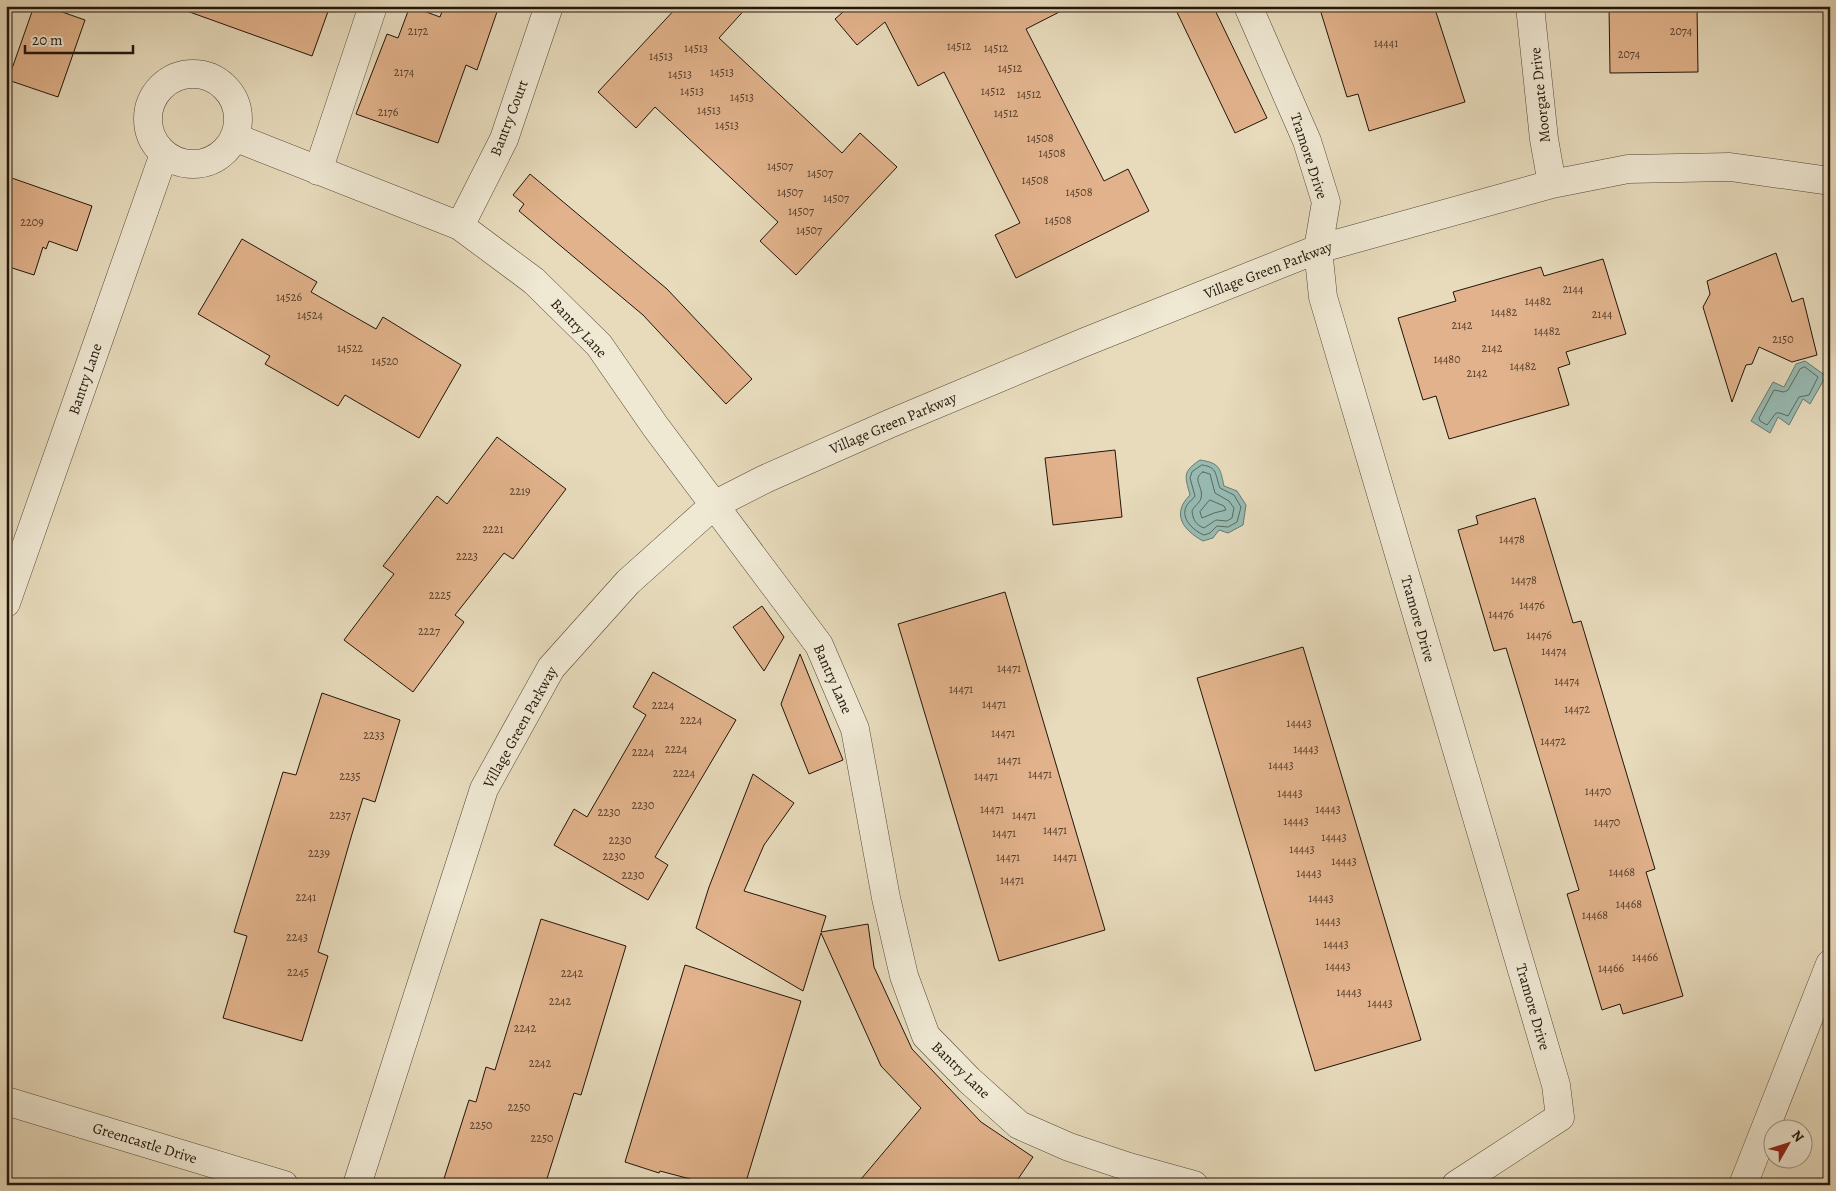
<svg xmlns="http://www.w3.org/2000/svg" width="1836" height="1191" font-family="Alegreya,serif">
<rect width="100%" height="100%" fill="#e7dbbc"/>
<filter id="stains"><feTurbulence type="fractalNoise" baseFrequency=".004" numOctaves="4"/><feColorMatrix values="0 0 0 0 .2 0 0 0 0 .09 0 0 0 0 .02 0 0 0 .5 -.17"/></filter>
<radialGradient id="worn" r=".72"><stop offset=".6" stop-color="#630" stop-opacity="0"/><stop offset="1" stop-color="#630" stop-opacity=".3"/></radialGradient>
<path fill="#97bbb3" stroke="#68796f" d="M 1805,361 L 1826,376 L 1810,404 L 1803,399 L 1789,425 L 1778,417 L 1770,433 L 1751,421 L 1773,382 L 1784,387 L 1796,364 Z
M 1200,460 C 1220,463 1220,468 1224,486 L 1237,491 L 1246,505 L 1243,525 L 1228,533 L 1219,530 L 1213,538 L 1203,541 C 1183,530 1171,514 1190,495 C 1185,476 1182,472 1200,460 Z"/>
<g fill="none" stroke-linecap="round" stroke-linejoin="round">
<path stroke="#5c685e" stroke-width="1" d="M 1805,367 L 1818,377 L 1809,395 L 1799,397 L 1788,416 L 1780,413 L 1776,413 L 1767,425 L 1760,421 L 1759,418 L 1774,390 L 1784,392 L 1788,390 L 1800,369 Z
M 1202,465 C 1218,467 1215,475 1220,488 L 1234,495 L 1241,507 L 1237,522 L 1228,527 L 1217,526 L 1210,533 L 1204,535 C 1194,531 1179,518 1187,505 C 1189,501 1193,500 1195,496 L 1190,478 L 1192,472 Z
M 1203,472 L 1210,474 L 1215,493 L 1229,501 L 1234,508 L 1232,518 L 1227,521 L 1216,520 L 1204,528 C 1196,525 1193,520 1192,511 C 1194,506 1200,503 1201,498 C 1204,487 1191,479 1203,472 Z
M 1210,500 L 1224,506 L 1226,510 L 1214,513 L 1202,518 L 1200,512 Z"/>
</g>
<path fill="#e1b28b" stroke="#22150a" d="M 34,6 L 45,6 L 85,20 L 58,97 L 8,80 Z
M 185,6 L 330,6 L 312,56 L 184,10 Z
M 410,6 L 440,17 L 444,6 L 499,6 L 477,70 L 466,65 L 438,143 L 356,114 L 387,34 L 398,38 Z
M 678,6 L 748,6 L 719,38 L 842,153 L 860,133 L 897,167 L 796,275 L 760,241 L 778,222 L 655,107 L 636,128 L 598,92 Z
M 850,6 L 1071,6 L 1026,29 L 1104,181 L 1128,169 L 1149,211 L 1016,278 L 995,235 L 1020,223 L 944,72 L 918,86 L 885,22 L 857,45 L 835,19 Z
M 1174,6 L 1213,6 L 1267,118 L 1235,133 Z
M 1319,6 L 1434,6 L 1465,102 L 1369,131 L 1358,94 L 1347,97 Z
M 1609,6 L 1697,6 L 1698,72 L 1610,73 Z
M 530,174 L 667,289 L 752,379 L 726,404 L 643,315 L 519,211 L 524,204 L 513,195 Z
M 6,176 L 92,206 L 77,251 L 49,241 L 46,249 L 43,247 L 34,275 L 6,266 Z
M 242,239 L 317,282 L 311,292 L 376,329 L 383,317 L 461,365 L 419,438 L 345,395 L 338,406 L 265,364 L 270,356 L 198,314 Z
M 1776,253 L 1792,302 L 1803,298 L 1817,355 L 1792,362 L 1759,347 L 1752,364 L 1746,365 L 1732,402 L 1703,307 L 1710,294 L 1707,281 Z
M 1603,259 L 1626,334 L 1566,352 L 1570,364 L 1558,368 L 1569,405 L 1449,439 L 1436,396 L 1423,400 L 1398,318 L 1456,301 L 1453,292 L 1541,267 L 1544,276 Z
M 497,437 L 566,489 L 513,559 L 504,553 L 455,615 L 464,622 L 413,692 L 344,640 L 394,574 L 383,566 L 437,496 L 447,504 Z
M 1115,450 L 1122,517 L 1053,525 L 1045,458 Z
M 1535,498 L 1573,623 L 1581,621 L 1655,869 L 1646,872 L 1683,996 L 1623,1014 L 1620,1004 L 1602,1010 L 1567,894 L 1579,890 L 1506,648 L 1494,651 L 1458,530 L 1478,524 L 1476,516 Z
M 1005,592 L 1105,930 L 999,961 L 898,624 Z
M 762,606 L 784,637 L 764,671 L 733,627 Z
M 1303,647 L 1421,1040 L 1315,1071 L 1197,678 Z
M 800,654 L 843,760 L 809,774 L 781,704 Z
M 653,672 L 736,720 L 655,857 L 668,865 L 648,900 L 554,845 L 574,809 L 587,817 L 646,715 L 633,707 Z
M 322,693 L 400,720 L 375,802 L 363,798 L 352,834 L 318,952 L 328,956 L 302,1041 L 223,1018 L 247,936 L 234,932 L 283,772 L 296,775 Z
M 753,774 L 794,803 L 764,845 L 744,891 L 826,916 L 821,932 L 868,924 L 874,967 L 912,1049 L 981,1122 L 1033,1157 L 1014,1185 L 856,1185 L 921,1108 L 881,1066 L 821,933 L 803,991 L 696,928 L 709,887 Z
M 541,919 L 626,946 L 581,1095 L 574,1093 L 545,1185 L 442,1185 L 469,1100 L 476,1102 L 486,1067 L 495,1070 Z
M 685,965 L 801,1001 L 745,1185 L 713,1185 L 660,1171 L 659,1173 L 625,1162 Z"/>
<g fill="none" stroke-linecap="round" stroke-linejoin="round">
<defs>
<path id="minor" d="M 1248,6 L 1307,141 L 1326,202 L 1318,249 L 1323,297 L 1556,1085 L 1560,1117 L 1456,1185
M 1530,6 L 1544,139 L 1552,184
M148 119a45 45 0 1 1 90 0a45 45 0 1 1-90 0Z
M 234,137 L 460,226 L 534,281 L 599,345 L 655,426 L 819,645 L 855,729 L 886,898 L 904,976 L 926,1036 L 969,1080 L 1019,1125 L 1069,1147 L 1129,1167 L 1194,1185
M 318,171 L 373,6
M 460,226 L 504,139 L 549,6
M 6,603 L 164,154
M 6,1101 L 284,1185
M 357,1185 L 484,789 L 551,668 L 628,582 L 714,505 L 765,479 L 889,424 L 1085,342 L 1318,249 L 1552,184 L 1628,169 L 1730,167 L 1830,181
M 1743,1185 L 1830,964"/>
</defs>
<use href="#minor" stroke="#534636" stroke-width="29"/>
<use href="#minor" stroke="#efe8d3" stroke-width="28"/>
</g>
<g text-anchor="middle" stroke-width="4.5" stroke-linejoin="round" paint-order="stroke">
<g font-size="12" fill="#523c2a">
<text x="418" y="35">2172</text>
<text x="1681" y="35">2074</text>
<text x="1386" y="47">14441</text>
<text x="959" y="50">14512</text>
<text x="696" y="52">14513</text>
<text x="996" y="52">14512</text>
<text x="1629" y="58">2074</text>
<text x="661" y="60">14513</text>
<text x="1010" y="72">14512</text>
<text x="404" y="76">2174</text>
<text x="722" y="76">14513</text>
<text x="680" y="78">14513</text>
<text x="692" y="95">14513</text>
<text x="993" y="95">14512</text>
<text x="1029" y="98">14512</text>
<text x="742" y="101">14513</text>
<text x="709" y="114">14513</text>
<text x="388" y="116">2176</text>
<text x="1006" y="117">14512</text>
<text x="727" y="129">14513</text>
<text x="1040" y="142">14508</text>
<text x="1052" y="157">14508</text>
<text x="780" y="170">14507</text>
<text x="820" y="177">14507</text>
<text x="1035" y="184">14508</text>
<text x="790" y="196">14507</text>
<text x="1079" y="196">14508</text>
<text x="836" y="202">14507</text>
<text x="801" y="215">14507</text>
<text x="1058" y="224">14508</text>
<text x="32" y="226">2209</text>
<text x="809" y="234">14507</text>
<text x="1573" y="293">2144</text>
<text x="289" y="301">14526</text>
<text x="1538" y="305">14482</text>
<text x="1504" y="316">14482</text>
<text x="1602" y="318">2144</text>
<text x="310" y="319">14524</text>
<text x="1462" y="329">2142</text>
<text x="1547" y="335">14482</text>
<text x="1783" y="343">2150</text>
<text x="350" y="352">14522</text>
<text x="1492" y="352">2142</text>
<text x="1447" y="363">14480</text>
<text x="385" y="365">14520</text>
<text x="1523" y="370">14482</text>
<text x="1477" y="377">2142</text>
<text x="520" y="495">2219</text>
<text x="493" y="533">2221</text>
<text x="1512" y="543">14478</text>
<text x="467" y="560">2223</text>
<text x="1524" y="584">14478</text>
<text x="440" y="599">2225</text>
<text x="1532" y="609">14476</text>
<text x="1501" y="618">14476</text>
<text x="429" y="635">2227</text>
<text x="1539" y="639">14476</text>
<text x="1554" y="655">14474</text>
<text x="1009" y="672">14471</text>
<text x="1567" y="685">14474</text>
<text x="961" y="693">14471</text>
<text x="994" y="708">14471</text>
<text x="663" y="709">2224</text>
<text x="1577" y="713">14472</text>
<text x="691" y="724">2224</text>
<text x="1299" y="727">14443</text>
<text x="1003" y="737">14471</text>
<text x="374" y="739">2233</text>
<text x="1553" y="745">14472</text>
<text x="676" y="753">2224</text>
<text x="1306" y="753">14443</text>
<text x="643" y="756">2224</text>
<text x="1009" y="764">14471</text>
<text x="1281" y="769">14443</text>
<text x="684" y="777">2224</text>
<text x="1040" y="778">14471</text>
<text x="350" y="780">2235</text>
<text x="986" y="780">14471</text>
<text x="1598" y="795">14470</text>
<text x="1290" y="797">14443</text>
<text x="643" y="809">2230</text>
<text x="992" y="813">14471</text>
<text x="1328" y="813">14443</text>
<text x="609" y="816">2230</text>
<text x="340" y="819">2237</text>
<text x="1024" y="819">14471</text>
<text x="1296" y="825">14443</text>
<text x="1607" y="826">14470</text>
<text x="1055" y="834">14471</text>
<text x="1004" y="837">14471</text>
<text x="1334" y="841">14443</text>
<text x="620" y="844">2230</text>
<text x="1302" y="853">14443</text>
<text x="319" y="857">2239</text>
<text x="614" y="860">2230</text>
<text x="1008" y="861">14471</text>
<text x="1065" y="861">14471</text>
<text x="1344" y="865">14443</text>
<text x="1622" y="876">14468</text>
<text x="1309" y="877">14443</text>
<text x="633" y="879">2230</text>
<text x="1012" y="884">14471</text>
<text x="306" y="901">2241</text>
<text x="1321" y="902">14443</text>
<text x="1629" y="908">14468</text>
<text x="1595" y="919">14468</text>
<text x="1328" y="925">14443</text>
<text x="297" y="941">2243</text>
<text x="1336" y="948">14443</text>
<text x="1645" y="961">14466</text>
<text x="1338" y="970">14443</text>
<text x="1611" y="972">14466</text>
<text x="298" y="976">2245</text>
<text x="572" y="977">2242</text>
<text x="1349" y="996">14443</text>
<text x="560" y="1005">2242</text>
<text x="1380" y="1007">14443</text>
<text x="525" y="1032">2242</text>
<text x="540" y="1067">2242</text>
<text x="519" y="1111">2250</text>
<text x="481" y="1129">2250</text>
<text x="542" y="1142">2250</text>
</g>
<g font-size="15" fill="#22150a" stroke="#efe8d3">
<text transform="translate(1540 95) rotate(-96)" y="5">Moorgate Drive</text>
<text transform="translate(509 118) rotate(-69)" y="5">Bantry Court</text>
<text transform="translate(1309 156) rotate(72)" y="5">Tramore Drive</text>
<text transform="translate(1268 270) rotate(-21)" y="5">Village Green Parkway</text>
<text transform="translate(579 328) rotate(47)" y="5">Bantry Lane</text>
<text transform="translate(85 379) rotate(-71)" y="5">Bantry Lane</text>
<text transform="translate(893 423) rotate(-23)" y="5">Village Green Parkway</text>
<text transform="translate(1418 619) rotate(74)" y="5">Tramore Drive</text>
<text transform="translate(833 679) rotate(66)" y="5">Bantry Lane</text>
<text transform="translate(520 727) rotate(-61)" y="5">Village Green Parkway</text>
<text transform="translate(1533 1007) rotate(74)" y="5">Tramore Drive</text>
<text transform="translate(961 1070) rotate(44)" y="5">Bantry Lane</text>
<text transform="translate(145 1143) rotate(17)" y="5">Greencastle Drive</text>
</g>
</g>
<rect width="1836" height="1191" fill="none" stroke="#e7dbbc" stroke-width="25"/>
<rect x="8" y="8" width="1821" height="1176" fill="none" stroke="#22150a" stroke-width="2.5"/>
<rect x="12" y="12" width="1811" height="1166" fill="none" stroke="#22150a"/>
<g transform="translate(1788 1144) rotate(51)"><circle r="24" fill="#efe8d3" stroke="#9d9483"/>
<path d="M0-4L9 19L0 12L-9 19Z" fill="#8f2418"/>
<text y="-8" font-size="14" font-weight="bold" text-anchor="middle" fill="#22150a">N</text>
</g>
<path d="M25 45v8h108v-8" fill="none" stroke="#22150a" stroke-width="2.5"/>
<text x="32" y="45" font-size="15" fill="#22150a" stroke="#efe8d3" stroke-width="4" paint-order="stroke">20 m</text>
<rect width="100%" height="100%" filter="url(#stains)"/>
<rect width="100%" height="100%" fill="url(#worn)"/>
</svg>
